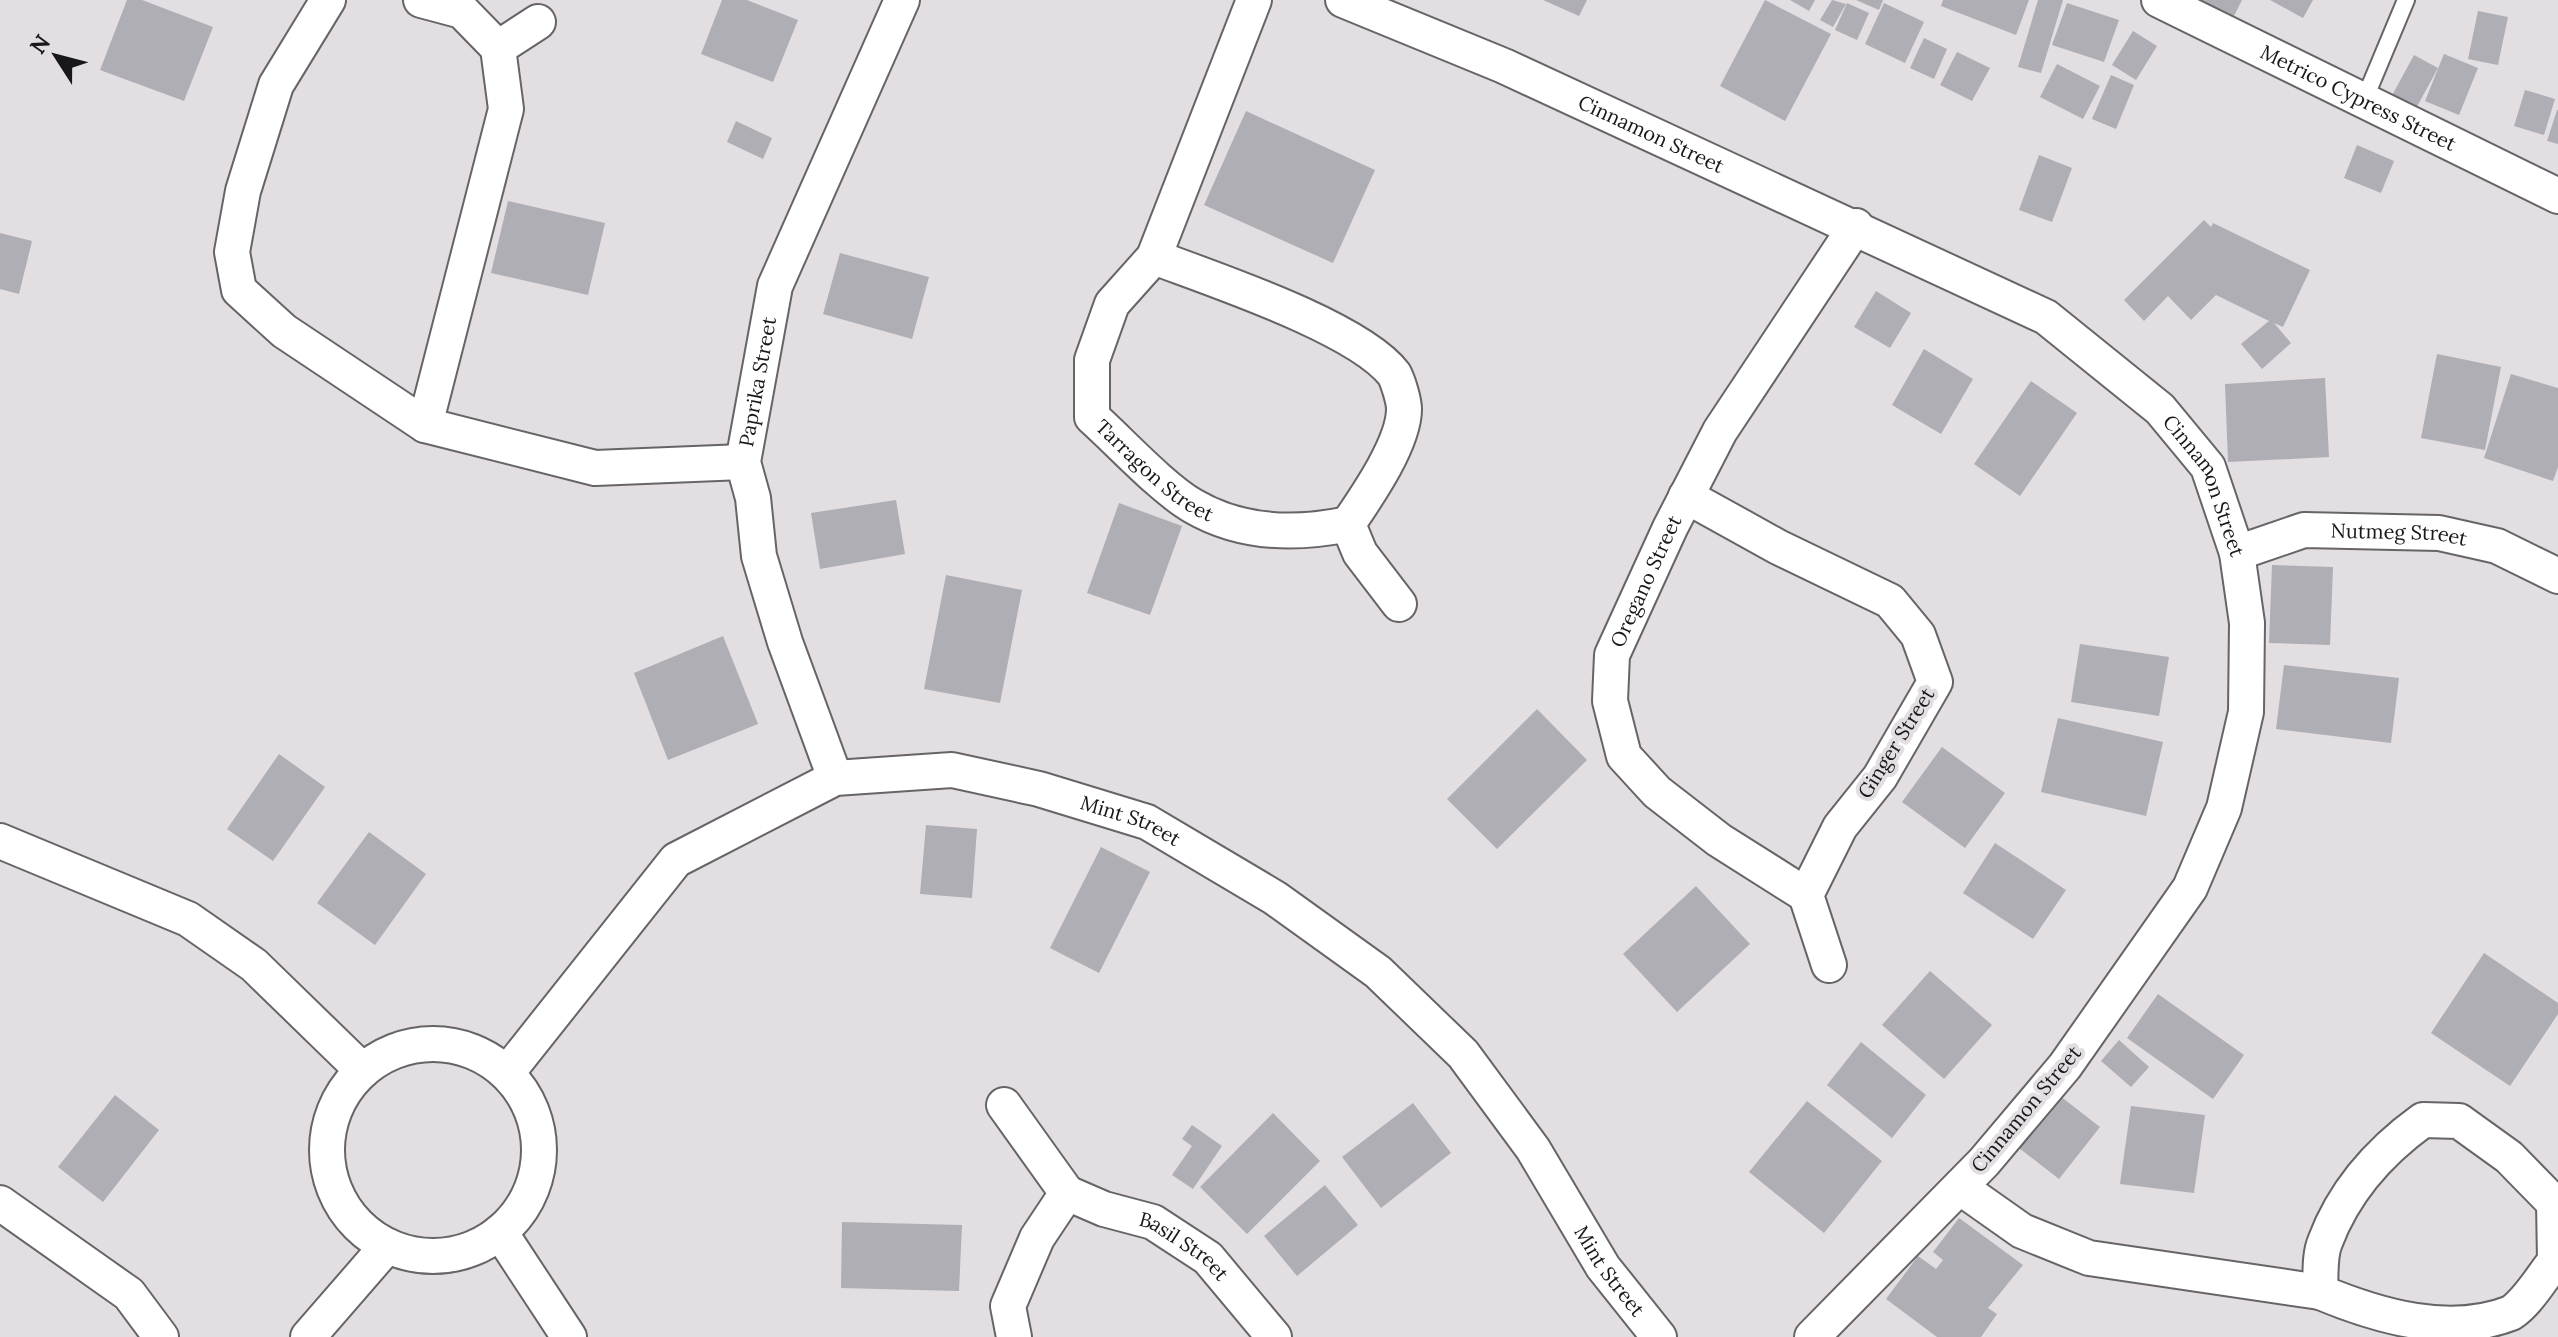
<svg xmlns="http://www.w3.org/2000/svg" width="2558" height="1337" font-family="Lora,serif">
<rect width="100%" height="100%" fill="#e2dee2"/>
<path fill="#afaeb4" d="M 127,0 L 142,0 L 213,27 L 184,101 L 100,70 Z
M 722,0 L 747,0 L 798,20 L 773,82 L 701,54 Z
M 1543,0 L 1587,0 L 1579,16 Z
M 1765,0 L 1831,34 L 1785,121 L 1720,86 Z
M 1790,0 L 1815,0 L 1809,11 Z
M 1832,0 L 1846,4 L 1833,27 L 1820,20 Z
M 1856,0 L 1883,0 L 1879,10 Z
M 1943,0 L 2029,0 L 2016,35 L 1941,6 Z
M 2038,0 L 2063,0 L 2041,73 L 2018,67 Z
M 2199,0 L 2242,0 L 2234,16 Z
M 2270,0 L 2313,0 L 2303,18 Z
M 1847,3 L 1869,13 L 1857,40 L 1835,30 Z
M 1884,3 L 1924,22 L 1905,63 L 1865,44 Z
M 2067,3 L 2119,20 L 2104,62 L 2052,45 Z
M 2478,11 L 2508,17 L 2498,65 L 2468,59 Z
M 2133,31 L 2157,46 L 2136,80 L 2112,65 Z
M 1924,38 L 1947,49 L 1934,79 L 1910,68 Z
M 1957,52 L 1990,68 L 1972,101 L 1940,85 Z
M 2444,54 L 2478,68 L 2459,115 L 2425,101 Z
M 2414,55 L 2438,68 L 2413,114 L 2389,101 Z
M 2057,64 L 2100,86 L 2083,119 L 2040,97 Z
M 2111,75 L 2134,85 L 2116,129 L 2092,119 Z
M 2525,90 L 2555,99 L 2544,135 L 2514,126 Z
M 2557,110 L 2558,110 L 2558,144 L 2547,141 Z
M 1246,111 L 1375,170 L 1333,263 L 1204,205 Z
M 736,121 L 772,138 L 763,159 L 727,142 Z
M 2357,145 L 2394,161 L 2381,193 L 2344,178 Z
M 2039,155 L 2072,168 L 2052,222 L 2019,210 Z
M 508,201 L 605,223 L 588,295 L 491,273 Z
M 2204,220 L 2211,227 L 2213,223 L 2310,270 L 2283,327 L 2274,323 L 2291,343 L 2262,369 L 2241,344 L 2269,321 L 2216,295 L 2191,320 L 2168,296 L 2144,321 L 2124,300 Z
M 0,233 L 32,241 L 19,294 L 0,289 Z
M 840,253 L 929,277 L 912,339 L 823,314 Z
M 1876,291 L 1911,313 L 1890,348 L 1854,327 Z
M 1924,349 L 1973,379 L 1941,434 L 1892,405 Z
M 2437,354 L 2501,367 L 2485,450 L 2421,438 Z
M 2511,374 L 2558,388 L 2558,467 L 2553,481 L 2484,458 Z
M 2325,378 L 2329,457 L 2228,462 L 2225,384 Z
M 2031,381 L 2077,413 L 2020,496 L 1974,464 Z
M 896,500 L 905,554 L 820,569 L 811,513 Z
M 1119,503 L 1182,526 L 1150,615 L 1087,593 Z
M 2272,565 L 2333,567 L 2330,645 L 2269,643 Z
M 946,575 L 1022,590 L 1000,703 L 924,689 Z
M 723,636 L 758,724 L 668,760 L 634,673 Z
M 2080,644 L 2169,657 L 2159,716 L 2071,702 Z
M 2284,665 L 2399,678 L 2391,743 L 2276,729 Z
M 1537,709 L 1587,760 L 1497,849 L 1447,799 Z
M 2058,718 L 2163,742 L 2146,816 L 2041,792 Z
M 1942,747 L 2005,793 L 1965,848 L 1902,802 Z
M 279,754 L 325,787 L 273,861 L 227,829 Z
M 926,825 L 977,829 L 972,898 L 920,894 Z
M 369,832 L 426,874 L 375,945 L 317,903 Z
M 1995,843 L 2066,890 L 2033,939 L 1963,893 Z
M 1101,847 L 1150,872 L 1099,973 L 1050,948 Z
M 1696,886 L 1750,944 L 1677,1012 L 1623,954 Z
M 2484,953 L 2558,1003 L 2558,1014 L 2510,1086 L 2431,1033 Z
M 1930,971 L 1992,1025 L 1944,1079 L 1882,1025 Z
M 2158,994 L 2244,1055 L 2213,1099 L 2127,1038 Z
M 2119,1040 L 2149,1067 L 2131,1087 L 2101,1061 Z
M 1861,1042 L 1926,1095 L 1892,1138 L 1827,1085 Z
M 115,1095 L 159,1130 L 103,1202 L 58,1167 Z
M 2060,1096 L 2100,1127 L 2059,1179 L 2019,1148 Z
M 1807,1101 L 1882,1161 L 1824,1233 L 1749,1172 Z
M 1413,1103 L 1451,1153 L 1381,1208 L 1342,1157 Z
M 2131,1106 L 2205,1115 L 2194,1193 L 2120,1184 Z
M 1273,1113 L 1320,1161 L 1247,1234 L 1200,1187 Z
M 1192,1125 L 1222,1146 L 1193,1189 L 1172,1175 L 1192,1146 L 1182,1139 Z
M 1325,1185 L 1358,1225 L 1297,1276 L 1264,1236 Z
M 1959,1218 L 2023,1265 L 1988,1308 L 1997,1314 L 1981,1337 L 1937,1337 L 1886,1299 L 1918,1256 L 1936,1269 L 1943,1260 L 1933,1252 Z
M 842,1222 L 962,1225 L 959,1291 L 841,1288 Z"/>
<g fill="none" stroke-linecap="round" stroke-linejoin="round">
<defs>
<path id="service" d="M 2365,98 L 2406,0"/>
<g id="minor">
<path d="M 328,0 L 276,85 L 243,191 L 232,252 L 239,290 L 284,331 L 425,425 L 595,468 L 743,462"/>
<path d="M 421,0 L 462,11 L 498,48 L 506,109 L 425,425"/>
<path id="s1" d="M 1254,0 L 1154,257 L 1112,304 L 1092,360 L 1092,417 C 1120,442 1162,488 1193,506 C 1241,534 1296,535 1348,524 L 1360,553 L 1399,604"/>
<path id="s2" d="M 1343,0 L 1504,66 L 2046,317 L 2160,409 L 2208,467 L 2237,553 L 2247,623 L 2246,712 L 2224,808 L 2190,888 L 2065,1066 L 1984,1162 L 1812,1337"/>
<path id="s3" d="M 2159,0 L 2558,196"/>
<path d="M 498,48 L 538,22"/>
<path d="M 1154,257 C 1212,279 1358,327 1394,374 C 1398,381 1404,401 1404,409 C 1404,443 1367,496 1348,524"/>
<path d="M 1686,496 L 1778,547 L 1890,601 L 1918,635 L 1935,682 L 1880,777 L 1840,827 L 1806,895 L 1829,965"/>
<path id="s4" d="M 2237,553 L 2304,530 L 2439,533 L 2497,546 L 2558,576"/>
<path id="s5" d="M 835,778 L 785,642 L 759,556 L 753,498 L 743,462 L 775,286 L 902,0"/>
<path d="M 0,841 L 188,919 L 254,965 L 362,1070"/>
<path id="s6" d="M 1806,895 L 1719,840 L 1657,792 L 1624,756 L 1610,701 L 1612,655 L 1670,528 L 1720,431 L 1856,226"/>
<circle cx="433" cy="1150" r="106"/>
<path id="s7" d="M 507,1073 L 676,860 L 835,778 L 952,770 L 1039,789 L 1147,822 L 1275,898 L 1378,972 L 1463,1054 L 1533,1149 L 1603,1267 L 1659,1337"/>
<path d="M 1004,1105 L 1067,1193 L 1037,1238 L 1008,1306 L 1014,1337"/>
<path d="M 2423,1120 L 2459,1121 L 2509,1157 L 2554,1203 L 2555,1261 C 2542,1277 2528,1302 2511,1313 C 2450,1337 2380,1317 2320,1292 C 2321,1277 2319,1256 2325,1242 C 2344,1191 2380,1151 2423,1120 Z"/>
<path d="M 1961,1188 L 2022,1231 L 2089,1258 L 2320,1292"/>
<path id="s8" d="M 1067,1193 L 1104,1209 L 1153,1222 L 1208,1258 L 1274,1337"/>
<path d="M 0,1203 L 129,1294 L 161,1337"/>
<path d="M 500,1232 L 569,1337"/>
<path d="M 308,1337 L 387,1246"/>
</g>
</defs>
<use href="#service" stroke="#676468" stroke-width="20"/>
<use href="#minor" stroke="#676468" stroke-width="38"/>
<use href="#service" stroke="#fff" stroke-width="16"/>
<use href="#minor" stroke="#fff" stroke-width="34"/>
</g>
<g text-anchor="middle" stroke-width="8" stroke-linejoin="round" paint-order="stroke">
<g font-size="20" fill="#181719" stroke="#e2dee2">
<text dy="7" stroke="none"><textPath href="#s3" startOffset="222">Metrico Cypress Street</textPath></text>
<text dy="7" stroke="none"><textPath href="#s2" startOffset="336">Cinnamon Street</textPath></text>
<text dy="7" stroke="none"><textPath href="#s5" startOffset="412">Paprika Street</textPath></text>
<text dy="7" stroke="none"><textPath href="#s1" startOffset="538">Tarragon Street</textPath></text>
<text dy="7" stroke="none"><textPath href="#s2" startOffset="1008">Cinnamon Street</textPath></text>
<text dy="7" stroke="none"><textPath href="#s4" startOffset="166">Nutmeg Street</textPath></text>
<text dy="7" stroke="none"><textPath href="#s6" startOffset="414">Oregano Street</textPath></text>
<text transform="translate(1896 743) rotate(-58)" y="7">Ginger Street</text>
<text dy="7" stroke="none"><textPath href="#s7" startOffset="754">Mint Street</textPath></text>
<text transform="translate(2026 1109) rotate(-50)" y="7">Cinnamon Street</text>
<text dy="7" stroke="none"><textPath href="#s8" startOffset="130">Basil Street</textPath></text>
<text dy="7" stroke="none"><textPath href="#s7" startOffset="1426">Mint Street</textPath></text>
</g>
</g>
<g transform="translate(56 56) rotate(306)" stroke="#e2dee2" stroke-width="6" paint-order="stroke">
<path d="M0-6L14 30L0 20L-14 30Z" fill="#181719"/>
<text y="-12" font-size="22" font-weight="bold" text-anchor="middle" fill="#181719">N</text>
</g>
</svg>
